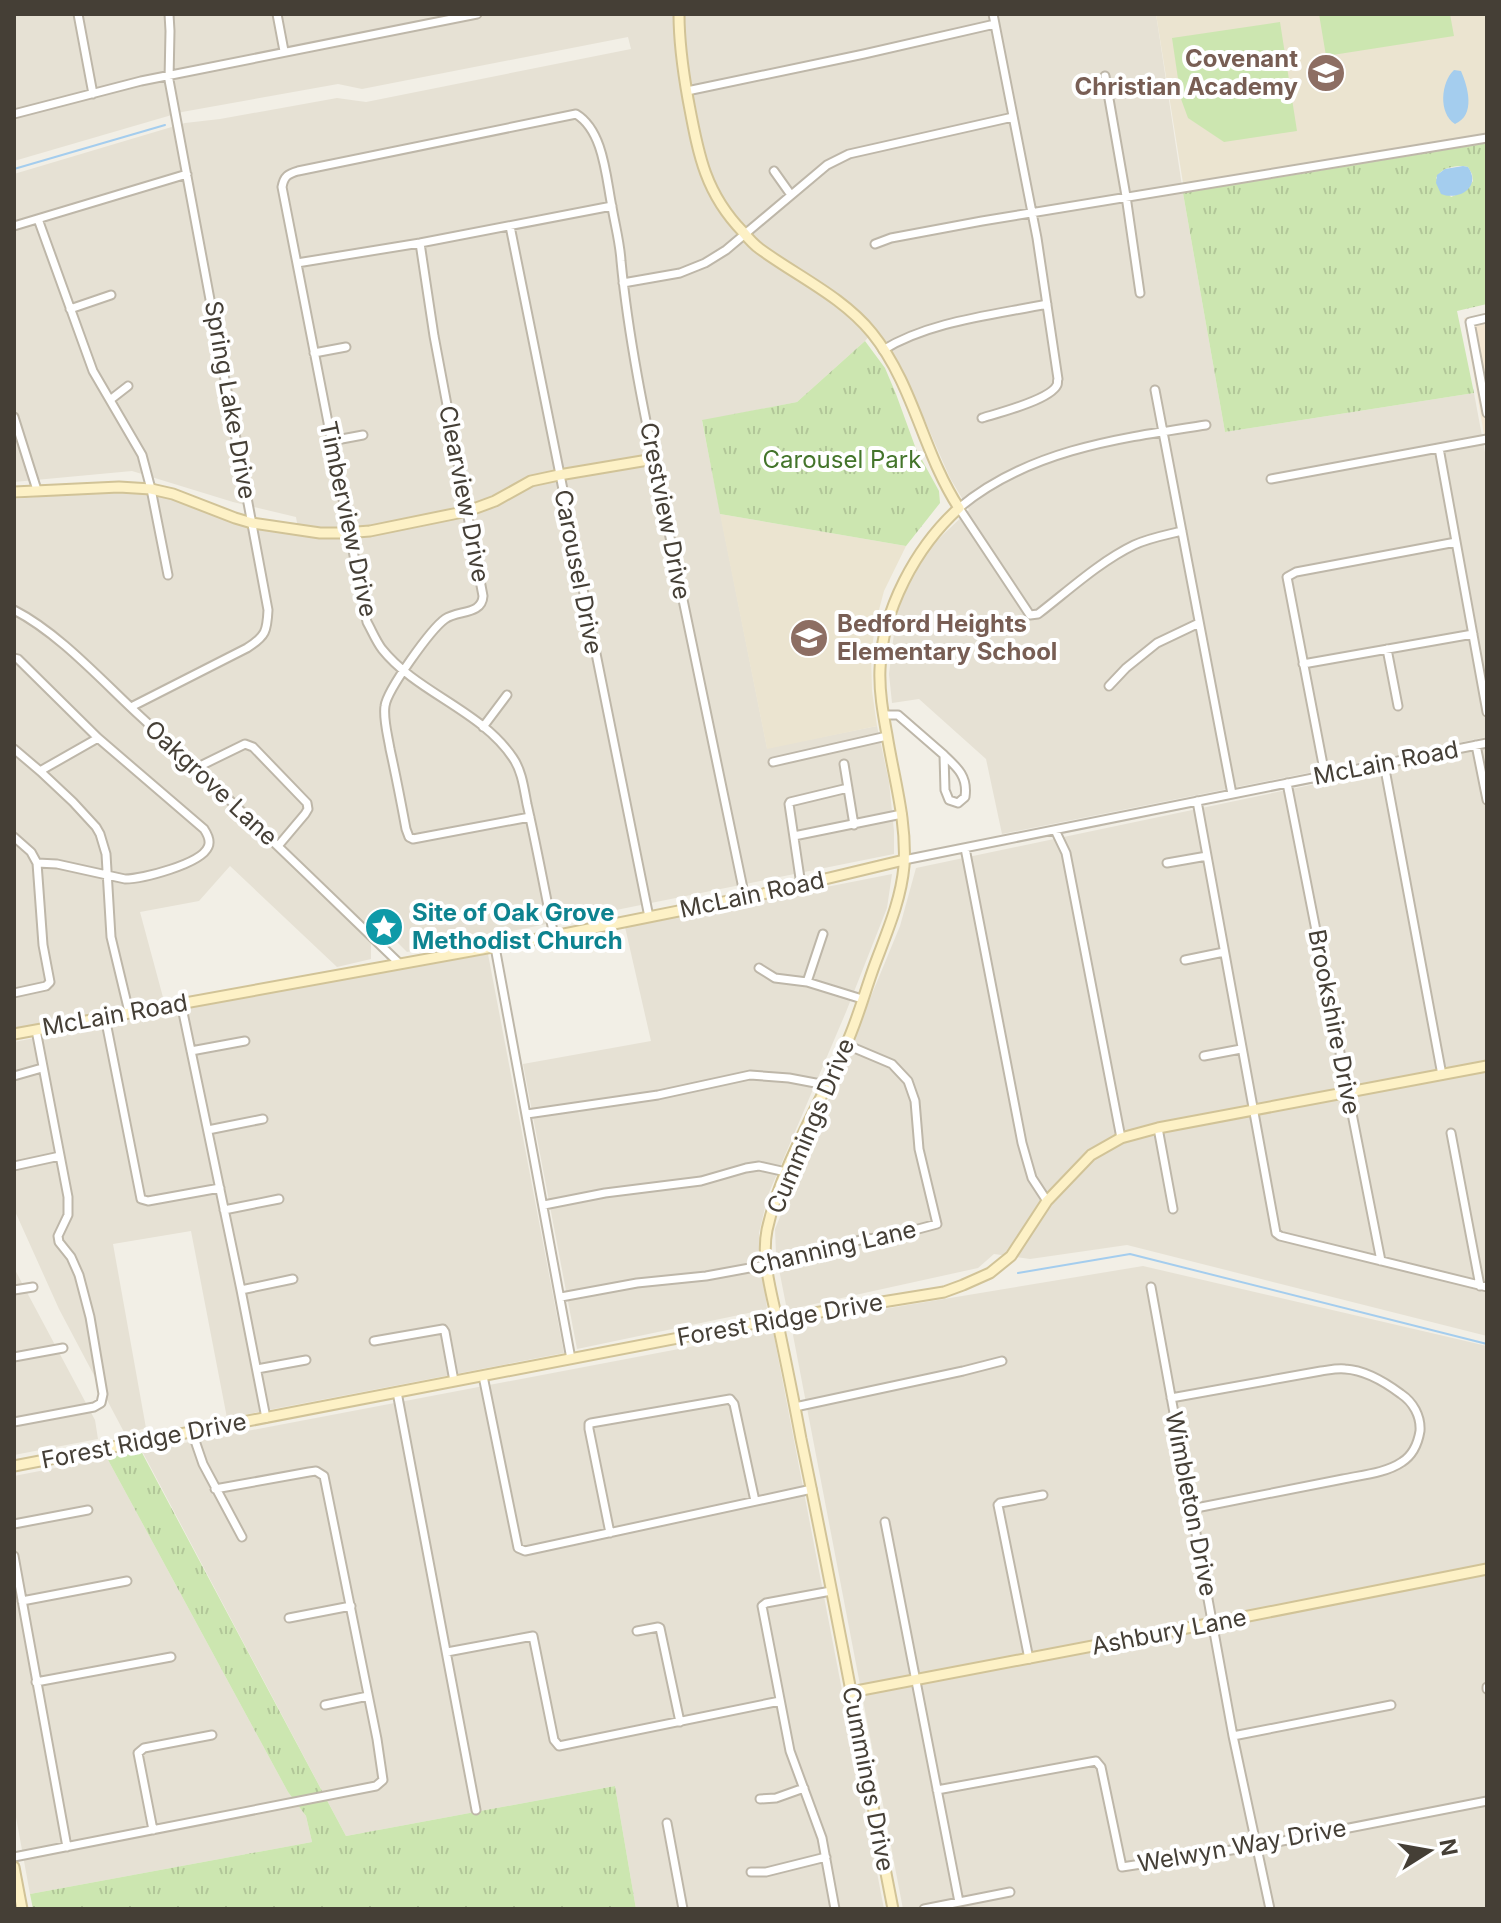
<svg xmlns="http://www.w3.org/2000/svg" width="1501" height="1923" font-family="Inter,sans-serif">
<defs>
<pattern id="grass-tufts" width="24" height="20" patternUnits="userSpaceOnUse" patternTransform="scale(2)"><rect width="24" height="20" fill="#cce6b0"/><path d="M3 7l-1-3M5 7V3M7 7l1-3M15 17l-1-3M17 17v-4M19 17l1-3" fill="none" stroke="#b1c698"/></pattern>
</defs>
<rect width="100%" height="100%" fill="#f2efe6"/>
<path fill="#e6e1d4" d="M 14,14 L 1156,14 L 1183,193 L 1225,432 L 1474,393 L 1487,463 L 1487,737 L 1002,834 L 986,759 L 919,699 L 892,703 L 889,674 L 897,609 L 928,549 L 969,510 L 950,478 L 902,368 L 876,328 L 865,341 L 797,402 L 702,421 L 767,748 L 877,726 L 889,782 L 894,831 L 894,854 L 407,952 L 371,916 L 371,959 L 337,967 L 230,866 L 199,901 L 140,912 L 164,1001 L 14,1028 L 14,499 L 114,491 L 164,496 L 215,515 L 299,535 L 296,517 L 233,502 L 132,471 L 14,482 L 14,174 L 185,123 L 220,119 L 337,98 L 366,102 L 631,49 L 628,37 L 362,89 L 338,84 L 182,112 L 14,161 Z
M 1487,748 L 1487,1336 L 1127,1245 L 1030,1259 L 994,1254 L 978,1268 L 787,1310 L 776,1254 L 775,1229 L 900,926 L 916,868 Z
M 892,874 L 887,908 L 846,1012 L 768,1195 L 759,1233 L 767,1309 L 577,1349 L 523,1064 L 651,1041 L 625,927 Z
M 488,954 L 564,1353 L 227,1418 L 191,1231 L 113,1244 L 146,1428 L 125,1434 L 59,1309 L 14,1209 L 14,1042 L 284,990 Z
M 1143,1266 L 1487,1346 L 1487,1909 L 903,1909 L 793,1335 L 799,1323 Z
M 14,1268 L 95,1420 L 98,1439 L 14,1455 Z
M 773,1331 L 884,1909 L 636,1909 L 615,1786 L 346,1836 L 142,1451 Z
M 107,1458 L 288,1792 L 306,1816 L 312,1842 L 30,1894 L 14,1806 L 14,1476 Z"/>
<path fill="#f4e7d2" d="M 1487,314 L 1487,452 L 1464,318 Z"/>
<path fill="#ebe4d0" d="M 1156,14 L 1487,14 L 1487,133 L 1183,183 Z
M 720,514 L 906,546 L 884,591 L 876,621 L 871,654 L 872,691 L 877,726 L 767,749 Z"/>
<path fill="url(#grass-tufts)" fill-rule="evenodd" d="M 1487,143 L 1487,304 L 1457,311 L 1474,393 L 1225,432 L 1183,193 ZM 1463,166 L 1468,167 L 1472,174 L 1473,181 L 1465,191 L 1451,197 L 1436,178 C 1441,168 1452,166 1463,166 Z
M 865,341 L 885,368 L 896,394 L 916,449 L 939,491 L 940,503 L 906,546 L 720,514 L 702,420 L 797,402 Z
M 141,1451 L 346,1836 L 615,1786 L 636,1909 L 33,1909 L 30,1894 L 312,1842 L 306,1816 L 288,1792 L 107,1458 Z"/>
<path fill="#cce6b0" d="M 1319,14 L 1450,14 L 1454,36 L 1326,56 Z
M 1280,22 L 1297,131 L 1224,142 L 1188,118 L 1181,99 L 1172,38 Z"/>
<path fill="#a4cdee" d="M 1454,70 L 1461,71 C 1468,87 1476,115 1455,124 C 1438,113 1441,82 1454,70 Z
M 1463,166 L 1468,167 C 1482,187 1459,201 1441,194 L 1436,183 L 1437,175 L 1445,169 Z"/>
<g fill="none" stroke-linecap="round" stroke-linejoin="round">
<path stroke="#a4cdee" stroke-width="2" d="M 14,169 L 165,125
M 1018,1273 L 1130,1254 L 1487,1344"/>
<defs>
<path id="street" d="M 78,14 L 93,94
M 277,14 L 284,51
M 1105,76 L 1126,196 L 1140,293
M 687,91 L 864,54 L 995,24
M 14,114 L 141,81 L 477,14
M 774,171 L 791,195
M 38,219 L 93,371 L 142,455 L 151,489 L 168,575
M 14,226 L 187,174
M 510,226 L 649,917
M 420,243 L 434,336 L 483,596 C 482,615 458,610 445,619 C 431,629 387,690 385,706 C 383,719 388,736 390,749 C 396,776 401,802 406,829 L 409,837 L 413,839 L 530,817
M 875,244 L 891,238 L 982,221 L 1487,138
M 297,263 L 420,243 L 612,206
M 623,283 L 680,273 L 705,263 L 726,250 L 827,165 L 849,154 L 1013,117
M 70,309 L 111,295
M 1487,318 L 1470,322 L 1487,413
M 883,350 C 930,321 994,315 1047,304
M 314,353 L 346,347
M 1155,390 L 1232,794
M 110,400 L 128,386
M 14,417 L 37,490
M 982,418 C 998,413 1050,400 1057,385 C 1058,383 1057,381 1058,379 L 1037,238 L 993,14
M 331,441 L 363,435
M 1439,448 L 1487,712
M 1271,479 L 1487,439
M 1182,531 C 1166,535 1149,538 1134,545 C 1099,562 1068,591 1038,614 L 1030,615 L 959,508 C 1028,450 1120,438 1206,425
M 14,610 C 59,633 102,681 140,716 C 228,797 314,881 400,964
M 1387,649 L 1398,706
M 14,658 L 18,659 L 98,738 L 204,829 C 208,835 211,841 208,847 C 201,864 142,879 125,879 L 57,864 L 37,863 L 31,852 L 14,837
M 1303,664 L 1473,634
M 1109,686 L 1126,668 L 1157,643 L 1199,623
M 131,707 L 247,648 C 266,636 267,631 268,610 L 169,80 L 170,31 L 169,14
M 884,715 L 898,715 L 944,755 L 945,790 L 949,800 L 958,803 L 965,797 C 968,777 958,768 944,755
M 483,727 L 507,695
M 1476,745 L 1487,800
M 14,749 L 40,771 L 73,802 L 96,827 L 100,834 L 106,854 L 111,937 L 129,1012
M 773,762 L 887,736
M 844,764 L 854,825
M 1384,764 L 1442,1075
M 196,768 L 245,744 L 253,747 L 307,803 L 308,809 L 305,814 L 278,846
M 40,771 L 98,738
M 1325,775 L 1287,577 L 1296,572 L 1456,542
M 1287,783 L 1381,1261
M 1197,801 L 1276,1233 L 1280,1236 L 1487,1287
M 1055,830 L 1066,853 L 1121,1138
M 794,836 L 902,814
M 965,848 L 1022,1143 L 1032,1178 L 1047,1201
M 904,860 L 1487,743
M 1167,863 L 1207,856
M 801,885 L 789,804 L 790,802 L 848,788
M 554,936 C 545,892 537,848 527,804 C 524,789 522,771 513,758 C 481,710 417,693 382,649 C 376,641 372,631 367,622 L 282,187 C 284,176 288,174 298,171 L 576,114 C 604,131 606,178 612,207 C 615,225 620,243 621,261 C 630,355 652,449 671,542 C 696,660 720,779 745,898
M 495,947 L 571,1359
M 1185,960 L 1224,952
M 759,968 L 775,978 L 807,982 L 862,999
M 807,982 L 823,934
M 14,993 L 46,986 L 50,982 L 43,945 L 37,863
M 181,1003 L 241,1290 L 266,1418
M 105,1017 L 141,1199 L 148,1201 L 220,1188
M 191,1051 L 245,1041
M 1204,1056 L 1241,1049
M 14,1076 L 42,1068
M 527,1114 L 658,1095 L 750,1075 L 789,1078 L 826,1085
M 1158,1128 L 1173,1209
M 208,1130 L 263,1119
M 1451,1133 L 1480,1286
M 14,1166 L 60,1156
M 544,1205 L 605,1193 L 701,1181 L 746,1168 L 759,1166 L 786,1172
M 224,1210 L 279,1199
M 1151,1287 L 1233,1736 L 1270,1909
M 14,1290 L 33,1287
M 241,1290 L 293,1279
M 561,1297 L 637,1283 L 706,1276 L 766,1265 L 799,1258 L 860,1240 L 892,1236 L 937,1224 L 919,1149 L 915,1101 L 908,1081 L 892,1064 L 847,1045
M 374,1341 L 443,1329 L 445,1332 L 454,1381
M 14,1357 L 63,1348
M 257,1369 L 306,1360
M 483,1376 L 518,1548 L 525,1551 L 812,1489
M 397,1392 L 476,1810
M 1171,1398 L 1321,1371 C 1329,1370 1337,1368 1345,1369 C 1365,1370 1385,1382 1401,1394 C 1413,1402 1421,1416 1420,1431 C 1418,1443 1413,1455 1402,1462 C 1386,1473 1362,1475 1343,1479 C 1293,1489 1242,1499 1191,1509
M 795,1407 L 963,1371 L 1002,1361
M 14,1422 L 94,1407 L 101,1403 L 103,1394 L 90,1317 L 79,1275 L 71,1257 L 59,1242 L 58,1236 L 68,1215 L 68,1197 L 36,1030
M 192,1432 L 203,1464 L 242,1537
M 885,1522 L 959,1902
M 14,1524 L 88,1510
M 610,1533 L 589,1429 L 589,1424 L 591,1423 L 730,1399 L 734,1404 L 755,1501
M 14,1556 L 67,1847
M 831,1591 L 766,1603 L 762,1606 L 790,1751 L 822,1838 L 835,1909
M 22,1601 L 127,1581
M 289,1618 L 351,1606
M 637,1631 L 658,1627 L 660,1628 L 680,1722
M 447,1652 L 533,1636 L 554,1740 L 559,1746 L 780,1701
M 1029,1659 L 998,1505 L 1000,1503 L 1043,1495
M 36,1682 L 171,1657
M 1487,1687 L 1487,1689
M 325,1705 L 368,1696
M 1233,1736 L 1391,1705
M 937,1790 L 1096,1761 L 1101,1767 L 1122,1867 L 1257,1846 L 1487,1801
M 760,1799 L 776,1798 L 804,1788
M 667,1823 L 683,1909
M 153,1830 L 138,1753 L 144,1748 L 212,1735
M 14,1857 L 376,1786 L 383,1780 L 377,1739 L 324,1476 L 316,1471 L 309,1472 L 215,1489
M 751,1872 L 766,1872 L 826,1857
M 924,1909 L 1010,1892"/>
<path id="secondary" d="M 679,14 C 679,43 683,71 688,99 C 698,152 704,192 743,232 C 748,238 753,244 760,249 C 797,276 843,297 872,333 C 914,385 923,453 959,508 C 916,547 882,610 880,669 C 879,691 883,713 887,735 C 894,779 907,821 904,866 C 901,900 887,932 875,964 C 865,991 857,1022 845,1047 C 819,1106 781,1166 767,1230 C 761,1260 772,1294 778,1324 C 786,1362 794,1401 801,1439 C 834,1596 862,1752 893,1909
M 14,492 L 119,487 L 151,489 L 173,494 L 235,518 L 252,523 L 320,533 L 344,533 L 370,531 L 468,511 L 495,501 L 531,481 L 559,475 L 654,459
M 14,1034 L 554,936 L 763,894 L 904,860
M 14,1466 L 777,1319 L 944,1292 L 963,1285 L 990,1273 L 1011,1256 L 1047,1201 L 1091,1155 L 1121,1138 L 1158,1128 L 1487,1066
M 851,1692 L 1213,1623 L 1487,1569
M 14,1867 L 22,1909"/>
</defs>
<use href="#street" stroke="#beb7a9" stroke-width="11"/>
<use href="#secondary" stroke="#d1c397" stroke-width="13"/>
<use href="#street" stroke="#fff" stroke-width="7"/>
<use href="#secondary" stroke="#fdf1c6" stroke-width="9"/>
</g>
<defs>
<symbol id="school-disc" viewBox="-11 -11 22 22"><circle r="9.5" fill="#8d6e63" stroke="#fff"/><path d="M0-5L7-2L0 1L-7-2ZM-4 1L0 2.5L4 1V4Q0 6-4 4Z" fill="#fff"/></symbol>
<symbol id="sight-disc" viewBox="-11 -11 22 22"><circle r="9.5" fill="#0f9aa8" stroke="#fff"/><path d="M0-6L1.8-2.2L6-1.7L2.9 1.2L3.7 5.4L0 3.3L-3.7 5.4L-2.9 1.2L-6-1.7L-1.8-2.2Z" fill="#fff"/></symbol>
</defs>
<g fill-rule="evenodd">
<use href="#school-disc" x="1304" y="51" width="44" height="44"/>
<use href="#school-disc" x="787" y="616" width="44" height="44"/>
<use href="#sight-disc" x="362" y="905" width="44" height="44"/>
</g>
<g text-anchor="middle" stroke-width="8" stroke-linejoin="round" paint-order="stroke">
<g font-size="24" font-weight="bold" fill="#785e54" stroke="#fff" text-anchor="end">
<text x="1298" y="67">Covenant<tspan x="1298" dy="28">Christian Academy</tspan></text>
<text x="837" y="632" text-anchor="start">Bedford Heights<tspan x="837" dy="28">Elementary School</tspan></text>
</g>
<g font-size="24" fill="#453f36" stroke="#fff">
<text transform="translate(230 400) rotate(80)" y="8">Spring Lake Drive</text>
<text transform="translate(464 494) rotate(79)" y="8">Clearview Drive</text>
<text transform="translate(665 511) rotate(79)" y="8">Crestview Drive</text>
<text transform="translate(348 519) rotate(78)" y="8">Timberview Drive</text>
<text transform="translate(578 572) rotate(79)" y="8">Carousel Drive</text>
<text transform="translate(1386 763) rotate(-11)" y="8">McLain Road</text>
<text transform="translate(211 783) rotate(43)" y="8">Oakgrove Lane</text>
<text transform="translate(752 895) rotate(-12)" y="8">McLain Road</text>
<text transform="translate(115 1015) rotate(-10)" y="8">McLain Road</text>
<text transform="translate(1334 1022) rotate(79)" y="8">Brookshire Drive</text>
<text transform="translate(811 1126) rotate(-67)" y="8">Cummings Drive</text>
<text transform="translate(833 1248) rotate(-13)" y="8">Channing Lane</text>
<text transform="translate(780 1320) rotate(-10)" y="8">Forest Ridge Drive</text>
<text transform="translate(144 1441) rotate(-11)" y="8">Forest Ridge Drive</text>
<text transform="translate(1191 1504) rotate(79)" y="8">Wimbleton Drive</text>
<text transform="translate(1169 1632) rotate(-11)" y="8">Ashbury Lane</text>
<text transform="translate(868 1779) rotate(79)" y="8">Cummings Drive</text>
<text transform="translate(1242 1846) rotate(-10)" y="8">Welwyn Way Drive</text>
</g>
<g font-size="24" fill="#44752b" stroke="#fff">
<text x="842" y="468">Carousel Park</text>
</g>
<g font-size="24" font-weight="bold" fill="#0d838f" stroke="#fff" text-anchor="start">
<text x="412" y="921">Site of Oak Grove<tspan x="412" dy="28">Methodist Church</tspan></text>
</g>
</g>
<rect width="1501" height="1923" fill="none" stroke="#453f36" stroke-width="32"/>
<g transform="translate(1429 1851) rotate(79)" stroke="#ffffff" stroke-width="6" paint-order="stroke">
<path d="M0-6L14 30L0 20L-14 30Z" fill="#453f36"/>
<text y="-12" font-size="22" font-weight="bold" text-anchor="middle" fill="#453f36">N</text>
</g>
</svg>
